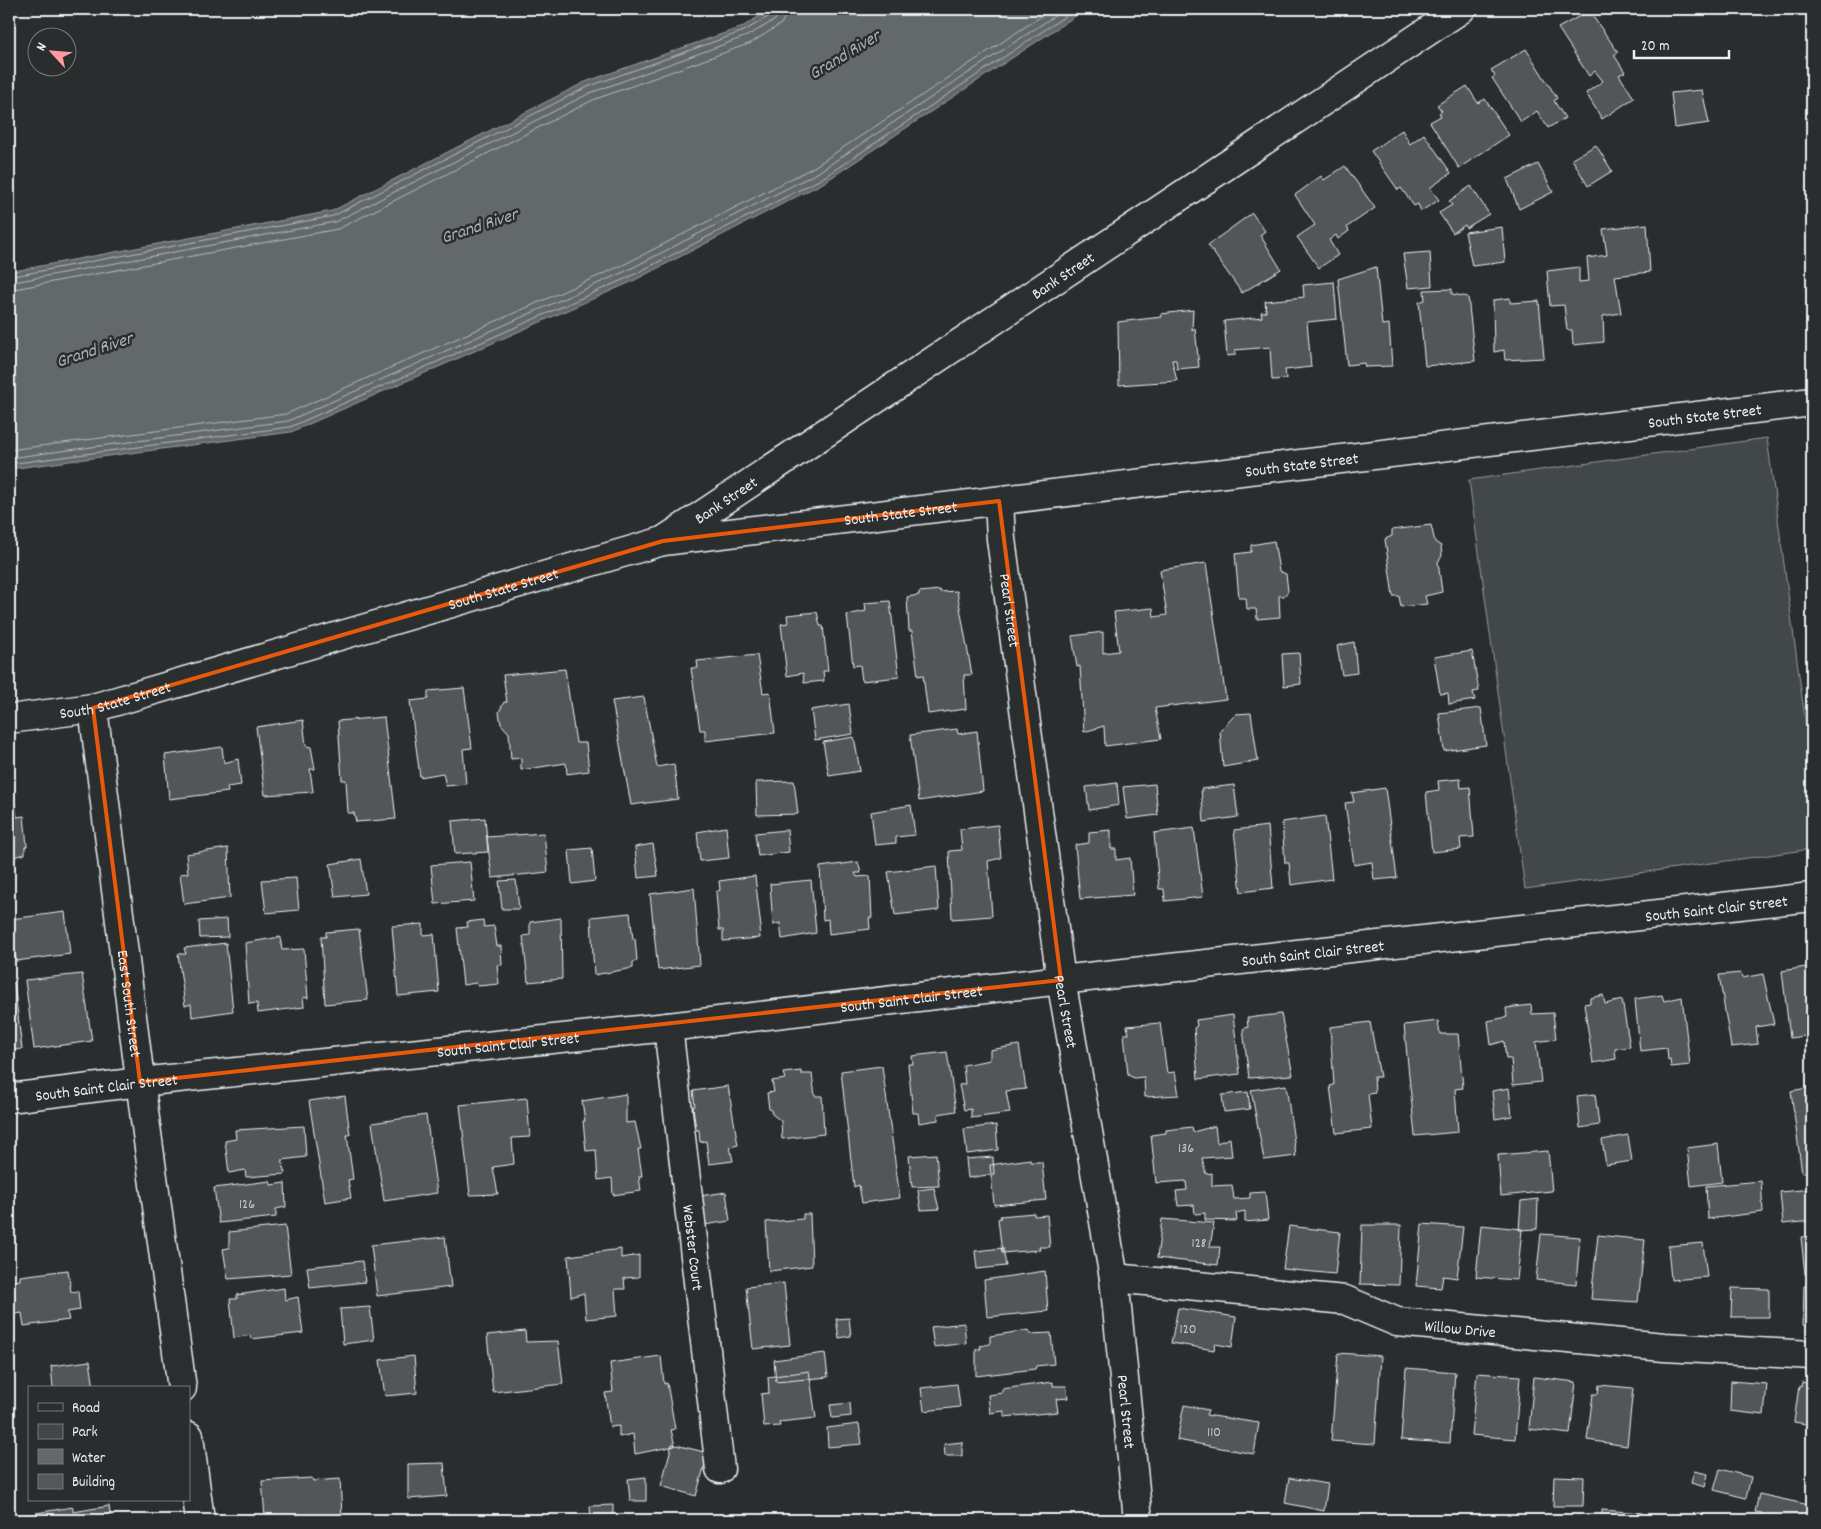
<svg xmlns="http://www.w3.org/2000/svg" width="1821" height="1529" font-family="Dekko,sans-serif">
<rect width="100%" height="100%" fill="#2a2d2e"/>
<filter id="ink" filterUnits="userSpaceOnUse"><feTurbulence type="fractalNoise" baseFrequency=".02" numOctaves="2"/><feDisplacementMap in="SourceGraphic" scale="10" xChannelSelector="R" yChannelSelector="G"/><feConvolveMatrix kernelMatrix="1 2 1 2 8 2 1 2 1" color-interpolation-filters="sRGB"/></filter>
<g filter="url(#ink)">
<path fill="#424648" stroke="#959ca0" d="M 1767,438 L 1812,771 L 1812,849 L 1525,889 L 1469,480 Z"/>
<path fill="#63686b" stroke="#989fa3" d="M 771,9 L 1086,9 L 823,183 L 631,282 L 291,432 L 9,469 L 9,272 L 332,211 L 585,82 L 742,27 Z"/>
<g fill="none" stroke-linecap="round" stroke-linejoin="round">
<path stroke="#b3bac0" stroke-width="1" d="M 9,277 L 333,216 L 587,87 L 744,31 L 771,15 L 773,9
M 9,283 L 335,222 L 590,93 L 747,36 L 775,20 L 778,15 L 779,9
M 9,290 L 338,229 L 593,100 L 751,43 L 781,24 L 785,17 L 786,9
M 9,450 L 286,414 L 623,265 L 814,167 L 1052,9
M 9,458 L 288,421 L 626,271 L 817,173 L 1065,9
M 9,464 L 290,427 L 629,277 L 821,179 L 1076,9"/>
</g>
<path fill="#535759" stroke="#e8f1f8" d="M 1589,11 L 1618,52 L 1614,55 L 1625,72 L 1619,75 L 1634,98 L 1602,119 L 1586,93 L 1603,81 L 1595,71 L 1589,76 L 1558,28 Z
M 1526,49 L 1557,98 L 1554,101 L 1565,118 L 1548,128 L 1537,111 L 1521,122 L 1492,78 L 1495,76 L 1491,70 Z
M 1467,86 L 1478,103 L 1485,99 L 1509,135 L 1459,168 L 1430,122 L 1441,116 L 1439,113 L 1442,111 L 1437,105 Z
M 1702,90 L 1709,123 L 1675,128 L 1671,93 Z
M 1402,130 L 1410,144 L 1424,134 L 1451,173 L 1430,188 L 1439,200 L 1421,211 L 1418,204 L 1414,206 L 1401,188 L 1398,190 L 1371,151 Z
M 1596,145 L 1612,171 L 1588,186 L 1572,159 Z
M 1538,164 L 1553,192 L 1519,209 L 1507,179 Z
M 1345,166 L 1375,208 L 1347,227 L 1349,231 L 1338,239 L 1336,235 L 1329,240 L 1338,255 L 1319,268 L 1297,237 L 1315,225 L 1295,195 L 1321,176 L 1324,180 Z
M 1471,186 L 1489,214 L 1466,228 L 1465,225 L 1453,233 L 1439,213 L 1452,205 L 1449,201 Z
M 1252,213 L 1265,231 L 1260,235 L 1281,269 L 1242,293 L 1208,245 Z
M 1647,224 L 1650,272 L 1615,276 L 1621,313 L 1603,316 L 1604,342 L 1573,345 L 1572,330 L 1567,330 L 1564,305 L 1550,306 L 1547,271 L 1579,267 L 1579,282 L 1589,281 L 1587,258 L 1607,255 L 1603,229 Z
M 1502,227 L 1505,262 L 1472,266 L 1465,232 Z
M 1430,252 L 1432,286 L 1408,288 L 1403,254 Z
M 1376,267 L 1382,325 L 1389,324 L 1392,366 L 1365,367 L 1364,363 L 1347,365 L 1338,279 Z
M 1334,282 L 1337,319 L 1307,322 L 1311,367 L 1285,370 L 1286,379 L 1272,380 L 1270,347 L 1235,350 L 1235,355 L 1227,356 L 1224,321 L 1262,317 L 1261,312 L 1266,312 L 1265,301 L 1304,297 L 1303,285 Z
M 1452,289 L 1452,294 L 1468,297 L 1475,361 L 1425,366 L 1419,302 L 1425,300 L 1424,290 Z
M 1510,298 L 1510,303 L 1539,301 L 1544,358 L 1505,360 L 1504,350 L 1494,352 L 1493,300 Z
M 1193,310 L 1192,330 L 1195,328 L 1199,367 L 1177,369 L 1176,360 L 1172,360 L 1177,381 L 1119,385 L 1118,322 L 1162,317 L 1161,314 Z
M 1431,525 L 1435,542 L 1441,546 L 1442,556 L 1438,562 L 1442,592 L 1425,596 L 1427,604 L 1401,607 L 1399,596 L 1393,596 L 1385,539 L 1392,536 L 1392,530 Z
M 1274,541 L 1279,571 L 1286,574 L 1288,591 L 1284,596 L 1279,596 L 1280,617 L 1257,619 L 1256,609 L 1247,609 L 1246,598 L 1239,598 L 1235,554 L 1251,552 L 1251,545 Z
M 1206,563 L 1226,699 L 1155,708 L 1161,739 L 1105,746 L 1104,726 L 1084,732 L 1080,666 L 1077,667 L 1072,636 L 1103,632 L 1103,653 L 1119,651 L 1114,612 L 1153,608 L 1154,617 L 1167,615 L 1160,570 Z
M 940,590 L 940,592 L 957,591 L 972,675 L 964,675 L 966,709 L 928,714 L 923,675 L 918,676 L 912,631 L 909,631 L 907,597 L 919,595 L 919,592 Z
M 890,601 L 899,677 L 862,681 L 860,665 L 853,666 L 847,615 L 866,611 L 865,603 Z
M 817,612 L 820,626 L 823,626 L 828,671 L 823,671 L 824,681 L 804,683 L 803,673 L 787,676 L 781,624 L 788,623 L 787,615 Z
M 1354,642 L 1357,673 L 1342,675 L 1337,646 Z
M 1472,651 L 1479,691 L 1473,692 L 1475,700 L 1449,704 L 1448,693 L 1440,694 L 1434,657 Z
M 1299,653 L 1301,684 L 1284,686 L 1282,654 Z
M 757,655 L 763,693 L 770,692 L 775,733 L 705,741 L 705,730 L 700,730 L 691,668 L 698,668 L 697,661 Z
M 565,669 L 576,743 L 586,743 L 589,771 L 567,774 L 566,763 L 521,770 L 521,758 L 511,759 L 509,733 L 501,724 L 499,712 L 504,702 L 507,702 L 503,675 Z
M 464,688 L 472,748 L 463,749 L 466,784 L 446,786 L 443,773 L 420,777 L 410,701 L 428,699 L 428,691 Z
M 644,697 L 657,767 L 674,764 L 678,799 L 631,805 L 612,701 Z
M 849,704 L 853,734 L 815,740 L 811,710 Z
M 1481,708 L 1486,745 L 1444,751 L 1439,713 Z
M 1251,713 L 1258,761 L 1223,767 L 1220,731 L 1236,714 Z
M 384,717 L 396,819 L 356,822 L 354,813 L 348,813 L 346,780 L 342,780 L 338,721 Z
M 303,720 L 306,746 L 311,747 L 315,769 L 310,769 L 313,792 L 265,795 L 256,727 Z
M 957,729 L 958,734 L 977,731 L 983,791 L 919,801 L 910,735 Z
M 854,737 L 860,771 L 829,776 L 823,742 Z
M 222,747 L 224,763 L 238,759 L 241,785 L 227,787 L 228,792 L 169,799 L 165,755 Z
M 1460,779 L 1461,788 L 1470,787 L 1474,837 L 1460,838 L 1461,849 L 1432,852 L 1426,792 L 1439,790 L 1438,781 Z
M 794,781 L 798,814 L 757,815 L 756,782 Z
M 1117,783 L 1119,805 L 1089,810 L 1086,787 Z
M 1155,784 L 1158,815 L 1127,819 L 1123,787 Z
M 1234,785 L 1238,817 L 1204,822 L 1201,789 Z
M 1385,788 L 1397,878 L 1374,880 L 1372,862 L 1354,865 L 1345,803 L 1354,802 L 1352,793 Z
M 13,791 L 17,817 L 24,816 L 27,846 L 25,847 L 25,854 L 9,858 L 9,792 Z
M 911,805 L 915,835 L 896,837 L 896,843 L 875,845 L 871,812 Z
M 1325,816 L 1332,879 L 1291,885 L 1289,863 L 1285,863 L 1282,822 Z
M 485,818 L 488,852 L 455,854 L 452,821 Z
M 998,825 L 1001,858 L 988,861 L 992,916 L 952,919 L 949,851 L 962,850 L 960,829 Z
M 1268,826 L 1273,888 L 1241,892 L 1234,830 Z
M 726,827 L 729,858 L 700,861 L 697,832 Z
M 1194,828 L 1203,897 L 1165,901 L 1164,889 L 1159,889 L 1154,833 Z
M 787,830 L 789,852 L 758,856 L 755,833 Z
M 1111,830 L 1111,849 L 1116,849 L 1116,860 L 1130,858 L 1133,895 L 1080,899 L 1075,845 L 1089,843 L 1089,832 Z
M 544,833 L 548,872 L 492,878 L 487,837 Z
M 653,844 L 658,876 L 638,878 L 635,847 Z
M 228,848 L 230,898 L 184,904 L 180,874 L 188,873 L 186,854 Z
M 592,848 L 595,881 L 572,884 L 569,850 Z
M 361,859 L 366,894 L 335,897 L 330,864 Z
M 470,862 L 474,901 L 435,904 L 431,865 Z
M 858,862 L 861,873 L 855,873 L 857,877 L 870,876 L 872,918 L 869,918 L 870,929 L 829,934 L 828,919 L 823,920 L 820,867 Z
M 936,866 L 939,910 L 895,915 L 888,872 Z
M 755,876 L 761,928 L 759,928 L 760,938 L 723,941 L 723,930 L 719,930 L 716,892 L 720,890 L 719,881 Z
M 296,878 L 299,910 L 266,913 L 262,880 Z
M 516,880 L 519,909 L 502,909 L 499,881 Z
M 811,880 L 816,933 L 782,939 L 780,923 L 773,925 L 770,884 Z
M 694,888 L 700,965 L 658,970 L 650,894 Z
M 65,912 L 70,954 L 16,961 L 11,919 Z
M 630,913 L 633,939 L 635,938 L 637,961 L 633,962 L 633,968 L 594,975 L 591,917 Z
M 561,918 L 562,979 L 528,982 L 523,936 L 530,935 L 530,922 Z
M 227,919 L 228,937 L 200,938 L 199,921 Z
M 483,920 L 484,927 L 494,926 L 497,946 L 501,946 L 502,965 L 497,965 L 499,984 L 478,986 L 476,983 L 463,985 L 457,928 L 468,927 L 467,922 Z
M 423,924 L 423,935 L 434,934 L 439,992 L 398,996 L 392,926 Z
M 359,929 L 368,1000 L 325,1004 L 321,937 L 326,937 L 326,932 Z
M 280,937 L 282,950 L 304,949 L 308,998 L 303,997 L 304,1007 L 258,1013 L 257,1003 L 249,1004 L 245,943 Z
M 226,943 L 233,1011 L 192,1017 L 191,1004 L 185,1006 L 178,954 L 186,954 L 184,948 Z
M 1812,966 L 1812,1045 L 1811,1035 L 1790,1038 L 1782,971 Z
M 1741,973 L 1742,978 L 1763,974 L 1774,1024 L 1756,1027 L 1758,1044 L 1731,1047 L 1719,975 Z
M 82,974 L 92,1041 L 34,1049 L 25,980 Z
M 14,983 L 22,1049 L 9,1051 L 9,984 Z
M 1603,995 L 1605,1004 L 1622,1000 L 1630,1047 L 1615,1049 L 1616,1059 L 1593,1063 L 1584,1004 L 1590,1003 L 1590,998 Z
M 1662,995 L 1664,1001 L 1682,997 L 1690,1065 L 1671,1067 L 1670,1059 L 1668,1060 L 1667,1048 L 1640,1051 L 1635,999 Z
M 1531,1005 L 1532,1014 L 1553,1013 L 1556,1039 L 1536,1042 L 1541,1082 L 1513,1085 L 1511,1059 L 1506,1059 L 1504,1041 L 1491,1045 L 1488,1021 L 1507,1017 L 1506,1008 Z
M 1281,1014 L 1293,1075 L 1249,1078 L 1243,1029 L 1248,1027 L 1247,1018 Z
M 1233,1015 L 1240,1074 L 1198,1079 L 1194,1028 L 1197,1026 L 1196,1020 Z
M 1438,1021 L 1440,1034 L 1458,1034 L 1463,1088 L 1455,1089 L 1458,1132 L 1415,1136 L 1404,1025 Z
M 1370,1022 L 1380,1077 L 1374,1077 L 1375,1093 L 1368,1094 L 1372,1129 L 1336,1133 L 1330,1086 L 1334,1085 L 1330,1027 Z
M 1160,1023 L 1167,1073 L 1175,1072 L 1179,1095 L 1145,1097 L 1144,1077 L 1134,1078 L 1128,1075 L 1124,1034 L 1129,1034 L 1127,1026 Z
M 1019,1045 L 1026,1089 L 1006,1091 L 1010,1113 L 971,1118 L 971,1109 L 964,1110 L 959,1085 L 965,1084 L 963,1065 L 990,1060 L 990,1050 Z
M 947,1052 L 956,1111 L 938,1114 L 938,1120 L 919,1123 L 918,1113 L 913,1113 L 908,1064 L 913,1064 L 912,1056 Z
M 882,1066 L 900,1198 L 862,1203 L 859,1185 L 854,1187 L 841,1071 Z
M 801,1071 L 801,1074 L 812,1074 L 815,1096 L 822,1096 L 824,1134 L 782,1139 L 781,1121 L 772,1114 L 771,1110 L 769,1109 L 767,1093 L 774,1092 L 772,1081 L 785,1079 L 783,1073 Z
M 1286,1085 L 1296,1156 L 1264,1160 L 1251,1090 Z
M 728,1086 L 738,1145 L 730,1147 L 733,1161 L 709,1164 L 706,1141 L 700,1142 L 699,1130 L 696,1130 L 693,1107 L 695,1106 L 693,1091 Z
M 1812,1087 L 1812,1171 L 1802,1173 L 1791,1091 Z
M 1509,1088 L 1512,1116 L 1495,1119 L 1492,1091 Z
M 1248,1092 L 1250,1109 L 1224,1112 L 1222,1095 Z
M 626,1094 L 626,1123 L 635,1122 L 641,1149 L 638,1149 L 642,1176 L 639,1176 L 641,1191 L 613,1195 L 612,1178 L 598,1180 L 596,1150 L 586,1151 L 583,1121 L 585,1121 L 582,1101 Z
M 1595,1094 L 1599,1125 L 1580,1128 L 1577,1096 Z
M 345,1096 L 350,1135 L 347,1135 L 353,1179 L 348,1180 L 351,1198 L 325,1202 L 309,1101 Z
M 527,1098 L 530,1137 L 512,1138 L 514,1164 L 493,1167 L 498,1194 L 470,1195 L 460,1105 Z
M 426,1115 L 437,1193 L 384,1201 L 372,1123 Z
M 996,1125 L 998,1150 L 967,1154 L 964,1129 Z
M 304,1126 L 306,1157 L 282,1160 L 285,1174 L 246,1177 L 245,1170 L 229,1173 L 225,1141 L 236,1139 L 235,1130 Z
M 1215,1126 L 1217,1143 L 1230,1138 L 1232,1156 L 1202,1158 L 1206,1174 L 1212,1173 L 1212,1186 L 1232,1185 L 1234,1199 L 1250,1198 L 1250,1193 L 1265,1192 L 1268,1220 L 1245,1222 L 1245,1211 L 1236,1213 L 1237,1221 L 1205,1220 L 1205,1213 L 1195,1214 L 1194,1205 L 1178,1206 L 1176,1191 L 1187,1190 L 1186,1181 L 1156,1183 L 1151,1135 L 1166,1133 L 1166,1130 L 1192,1127 L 1193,1132 Z
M 1628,1135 L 1632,1161 L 1606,1165 L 1602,1140 Z
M 1718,1144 L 1722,1182 L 1691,1186 L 1687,1148 Z
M 1548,1151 L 1552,1191 L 1501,1196 L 1498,1155 Z
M 936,1154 L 939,1186 L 912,1187 L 909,1156 Z
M 993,1157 L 994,1174 L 968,1178 L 966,1159 Z
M 1030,1159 L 1030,1162 L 1042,1162 L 1046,1200 L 994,1205 L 990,1165 Z
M 270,1181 L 271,1185 L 285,1183 L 286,1207 L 276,1209 L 276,1217 L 219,1223 L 214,1188 Z
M 1761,1181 L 1763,1212 L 1708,1219 L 1706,1186 Z
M 934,1188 L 939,1209 L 921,1210 L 918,1190 Z
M 1812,1189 L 1812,1221 L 1783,1224 L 1780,1192 Z
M 726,1192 L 730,1221 L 697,1226 L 693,1197 Z
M 1538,1199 L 1537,1229 L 1519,1230 L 1521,1201 Z
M 1034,1213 L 1034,1216 L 1047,1215 L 1050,1247 L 1039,1247 L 1040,1250 L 1002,1253 L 998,1219 L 1001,1218 L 1000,1216 Z
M 803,1214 L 810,1214 L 812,1266 L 769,1271 L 766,1222 L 803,1219 Z
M 1162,1219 L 1214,1223 L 1210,1247 L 1220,1247 L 1218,1265 L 1157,1258 Z
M 1422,1224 L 1463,1227 L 1457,1278 L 1443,1276 L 1441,1288 L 1416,1286 Z
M 1362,1225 L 1401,1225 L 1399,1285 L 1360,1284 Z
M 1481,1225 L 1522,1229 L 1517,1280 L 1476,1277 Z
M 285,1226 L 291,1274 L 228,1279 L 223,1249 L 229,1248 L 229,1232 Z
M 1289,1226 L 1340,1232 L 1335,1274 L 1283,1269 Z
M 1541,1234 L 1580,1237 L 1576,1284 L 1536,1280 Z
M 1598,1235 L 1645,1240 L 1638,1302 L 1591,1299 Z
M 1812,1236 L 1812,1274 L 1805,1274 L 1801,1237 Z
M 445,1237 L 451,1287 L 377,1296 L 371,1245 Z
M 1703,1243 L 1707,1277 L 1671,1280 L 1668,1246 Z
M 1003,1248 L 1006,1266 L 977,1269 L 975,1251 Z
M 621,1249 L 621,1258 L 639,1255 L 639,1277 L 624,1278 L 625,1289 L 615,1289 L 617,1316 L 586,1319 L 584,1293 L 571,1297 L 568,1256 Z
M 362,1261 L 365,1282 L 310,1288 L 307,1267 Z
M 68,1270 L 71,1292 L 78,1291 L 80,1310 L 67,1312 L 69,1320 L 24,1326 L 22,1313 L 9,1315 L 9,1282 L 20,1280 L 20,1276 Z
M 1045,1271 L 1048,1311 L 987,1317 L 984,1280 Z
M 784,1283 L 790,1345 L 753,1349 L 746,1287 Z
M 1804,1286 L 1812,1286 L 1812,1326 L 1803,1325 Z
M 284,1288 L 285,1300 L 298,1297 L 303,1333 L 251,1339 L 250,1335 L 234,1338 L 230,1299 L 237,1299 L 237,1295 Z
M 1732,1288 L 1769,1289 L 1769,1317 L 1731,1317 Z
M 370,1307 L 374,1340 L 343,1344 L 340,1309 Z
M 1178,1308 L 1236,1317 L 1232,1347 L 1215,1344 L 1214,1350 L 1171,1343 Z
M 849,1318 L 851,1336 L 839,1338 L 836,1319 Z
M 964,1323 L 966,1343 L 934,1347 L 931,1327 Z
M 1029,1330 L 1030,1334 L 1051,1333 L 1054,1364 L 1036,1366 L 1035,1369 L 976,1376 L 976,1349 L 981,1349 L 980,1346 L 990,1344 L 990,1336 Z
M 525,1331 L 526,1342 L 558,1341 L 563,1384 L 493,1392 L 487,1335 Z
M 825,1353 L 828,1377 L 776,1382 L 774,1360 Z
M 1338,1353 L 1381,1356 L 1375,1444 L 1331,1441 Z
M 414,1356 L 417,1393 L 385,1396 L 380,1360 Z
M 661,1356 L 664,1384 L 667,1383 L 675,1429 L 671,1430 L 675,1446 L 635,1454 L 633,1434 L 619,1437 L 619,1426 L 610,1427 L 605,1393 L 613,1392 L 610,1363 Z
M 90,1361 L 94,1388 L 53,1388 L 51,1366 Z
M 1406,1368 L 1455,1372 L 1450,1443 L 1401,1440 Z
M 809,1371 L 816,1418 L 779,1422 L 780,1426 L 764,1427 L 761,1394 L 769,1393 L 768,1377 Z
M 1477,1373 L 1520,1376 L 1515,1439 L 1471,1435 Z
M 1534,1377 L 1576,1382 L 1570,1434 L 1529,1429 Z
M 1731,1381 L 1767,1384 L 1764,1415 L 1730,1411 Z
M 1053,1382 L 1053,1386 L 1066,1386 L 1068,1398 L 1056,1399 L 1058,1412 L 1004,1417 L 1004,1411 L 990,1413 L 988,1395 L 1002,1393 L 1002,1389 Z
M 1802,1382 L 1812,1384 L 1812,1425 L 1794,1422 L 1799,1386 L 1801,1387 Z
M 957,1384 L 960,1407 L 924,1411 L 921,1388 Z
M 1599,1385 L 1633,1388 L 1627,1446 L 1587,1440 L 1593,1394 L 1598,1394 Z
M 850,1403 L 851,1416 L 832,1418 L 830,1405 Z
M 1184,1405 L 1208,1410 L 1206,1415 L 1259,1423 L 1254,1454 L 1177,1440 Z
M 859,1424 L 862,1444 L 828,1447 L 827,1428 Z
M 962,1442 L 962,1456 L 945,1456 L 944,1444 Z
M 672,1444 L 708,1453 L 696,1496 L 661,1486 Z
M 444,1463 L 447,1496 L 408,1499 L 408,1464 Z
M 1720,1469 L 1751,1477 L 1746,1498 L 1714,1490 Z
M 1694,1471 L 1708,1474 L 1705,1487 L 1691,1483 Z
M 1554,1476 L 1584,1477 L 1583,1506 L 1553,1506 Z
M 646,1477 L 646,1501 L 630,1501 L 628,1479 Z
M 312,1478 L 313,1481 L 340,1479 L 342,1517 L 299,1520 L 270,1520 L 270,1515 L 265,1517 L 262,1481 Z
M 1289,1478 L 1328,1484 L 1324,1511 L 1285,1503 Z
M 1759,1494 L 1809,1505 L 1808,1510 L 1812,1511 L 1812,1520 L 1761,1520 L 1762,1513 L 1755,1512 Z
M 613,1505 L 613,1519 L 591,1520 L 590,1506 Z
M 109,1506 L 111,1520 L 36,1520 L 36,1513 L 73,1507 L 73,1512 Z
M 1602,1510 L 1642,1513 L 1641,1520 L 1602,1520 Z"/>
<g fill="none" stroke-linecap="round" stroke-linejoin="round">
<defs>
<g id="street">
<path id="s1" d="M 999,501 L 1001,539 L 1061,980 L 1114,1278 L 1138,1520"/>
<path id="s2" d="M 663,541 L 1461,9"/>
<path id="s3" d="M 93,708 L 145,1119 L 182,1388"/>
<path id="s4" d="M 668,1027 L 720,1469"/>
<path id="s5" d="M 9,1098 L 140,1082 L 668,1027 L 1061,980 L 1812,897"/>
<path id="s6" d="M 1114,1278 L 1345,1300 L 1397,1322 L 1664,1347 L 1812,1355"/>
<path d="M 189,1436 L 200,1520"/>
</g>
<g id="secondary">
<path id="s7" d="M 9,719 L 93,708 L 663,541 L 1812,402"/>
</g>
</defs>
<use href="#street" stroke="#e8f1f8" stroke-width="31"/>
<use href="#secondary" stroke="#e8f1f8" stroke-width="31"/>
<use href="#street" stroke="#2a2d2e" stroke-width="28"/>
<use href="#secondary" stroke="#2a2d2e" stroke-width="28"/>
</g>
</g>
<path fill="none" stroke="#e8590c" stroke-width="4" stroke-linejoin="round" d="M 999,501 L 1061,980 L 140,1082 L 93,708 L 663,541 Z"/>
<g text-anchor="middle" stroke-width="5" stroke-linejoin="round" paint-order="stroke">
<g font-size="14" fill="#c3cad0">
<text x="1186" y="1152">136</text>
<text x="247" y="1208">126</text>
<text x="1199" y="1247">128</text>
<text x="1188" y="1333">120</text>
<text x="1214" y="1436">110</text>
</g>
<g font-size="16" fill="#e8f1f8" stroke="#2a2d2e">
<text dy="6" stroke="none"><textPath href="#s2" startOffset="480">Bank Street</textPath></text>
<text dy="6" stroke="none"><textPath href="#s7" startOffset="1728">South State Street</textPath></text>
<text dy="6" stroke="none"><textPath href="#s7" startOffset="1322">South State Street</textPath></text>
<text dy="6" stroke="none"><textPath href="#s2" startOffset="75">Bank Street</textPath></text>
<text dy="6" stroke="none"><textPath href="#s7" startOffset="918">South State Street</textPath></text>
<text dy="6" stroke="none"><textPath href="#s7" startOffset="512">South State Street</textPath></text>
<text dy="6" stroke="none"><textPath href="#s1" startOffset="110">Pearl Street</textPath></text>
<text dy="6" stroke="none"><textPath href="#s7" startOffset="108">South State Street</textPath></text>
<text dy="6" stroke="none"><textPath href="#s5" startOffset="1718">South Saint Clair Street</textPath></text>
<text dy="6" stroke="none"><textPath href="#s5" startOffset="1312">South Saint Clair Street</textPath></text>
<text dy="6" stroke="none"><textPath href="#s5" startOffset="908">South Saint Clair Street</textPath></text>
<text dy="6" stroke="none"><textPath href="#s3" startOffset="298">East South Street</textPath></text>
<text dy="6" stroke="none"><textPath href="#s1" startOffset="515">Pearl Street</textPath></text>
<text dy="6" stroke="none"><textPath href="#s5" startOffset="502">South Saint Clair Street</textPath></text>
<text dy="6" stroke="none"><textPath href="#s5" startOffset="98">South Saint Clair Street</textPath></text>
<text dy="6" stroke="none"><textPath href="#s4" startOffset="222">Webster Court</textPath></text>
<text dy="6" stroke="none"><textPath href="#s6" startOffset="352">Willow Drive</textPath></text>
<text dy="6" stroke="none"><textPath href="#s1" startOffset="920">Pearl Street</textPath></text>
</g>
<g font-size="18" font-style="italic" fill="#acb3b9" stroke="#2a2d2e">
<text transform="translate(844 54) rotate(-31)" y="6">Grand River</text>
<text transform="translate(479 225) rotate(-18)" y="6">Grand River</text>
<text transform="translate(94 349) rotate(-18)" y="6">Grand River</text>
</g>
</g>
<rect width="1821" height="1529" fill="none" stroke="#2a2d2e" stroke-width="30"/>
<rect x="15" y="15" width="1791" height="1499" fill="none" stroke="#e8f1f8" stroke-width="2" filter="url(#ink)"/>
<rect x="28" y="1386" width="162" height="115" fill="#2a2d2e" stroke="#767b7f"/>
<rect x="38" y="1403" width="25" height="8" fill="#2a2d2e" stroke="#767b7f"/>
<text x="72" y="1412" font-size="15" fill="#e8f1f8">Road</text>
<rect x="38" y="1424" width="25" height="15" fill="#424648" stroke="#767b7f"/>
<text x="72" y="1436" font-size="15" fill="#e8f1f8">Park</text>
<rect x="38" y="1449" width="25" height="15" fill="#63686b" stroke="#767b7f"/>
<text x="72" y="1462" font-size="15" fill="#e8f1f8">Water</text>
<rect x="38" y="1474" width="25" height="15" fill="#535759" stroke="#767b7f"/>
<text x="72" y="1486" font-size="15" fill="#e8f1f8">Building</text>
<g transform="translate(52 52) rotate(296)"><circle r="24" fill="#2a2d2e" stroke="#767b7f"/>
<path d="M0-4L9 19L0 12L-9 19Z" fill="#ff9aa2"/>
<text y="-8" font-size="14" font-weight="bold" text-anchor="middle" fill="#e8f1f8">N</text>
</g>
<path d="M1634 50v8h95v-8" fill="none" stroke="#e8f1f8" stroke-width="2.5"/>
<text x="1641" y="50" font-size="15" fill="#e8f1f8" stroke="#2a2d2e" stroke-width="4" paint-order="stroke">20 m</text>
</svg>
